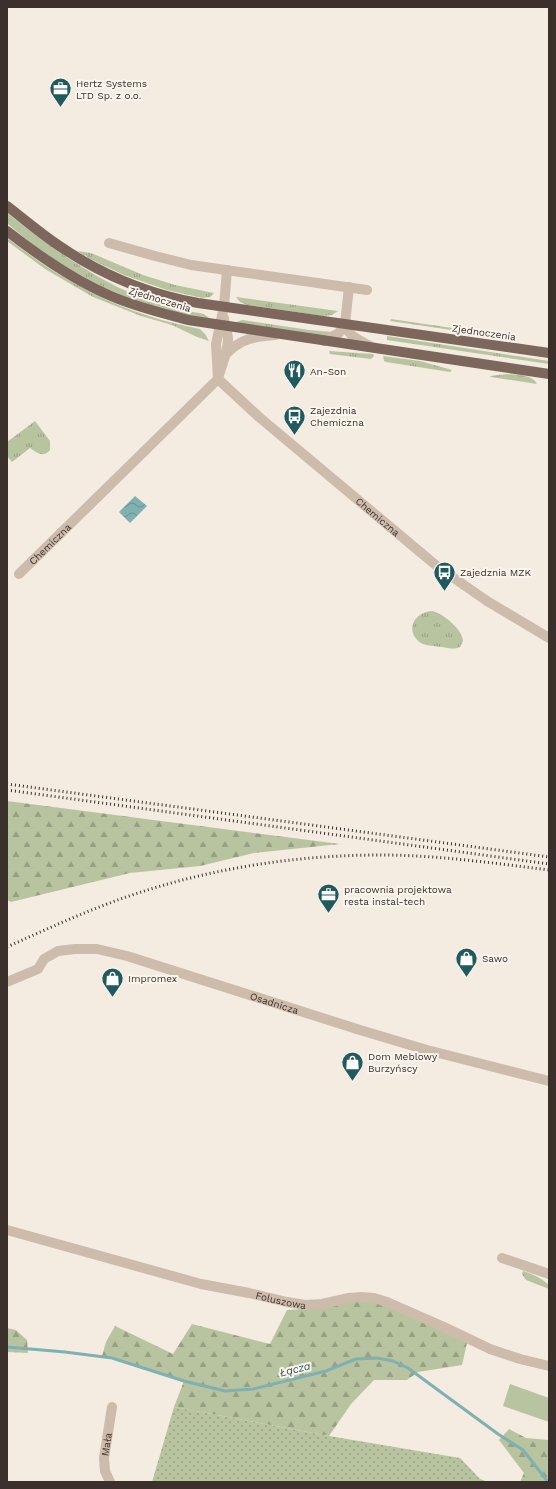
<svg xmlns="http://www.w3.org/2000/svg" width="556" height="1489" font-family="'Work Sans',sans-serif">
<defs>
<pattern id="grass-tufts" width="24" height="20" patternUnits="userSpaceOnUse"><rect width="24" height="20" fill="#b8c4a0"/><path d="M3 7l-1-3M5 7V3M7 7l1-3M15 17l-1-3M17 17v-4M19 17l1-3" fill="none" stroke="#97a083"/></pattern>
<pattern id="forest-firs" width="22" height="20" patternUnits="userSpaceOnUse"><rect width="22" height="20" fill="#b8c4a0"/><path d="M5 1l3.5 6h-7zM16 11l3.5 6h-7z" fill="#97a083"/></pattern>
<pattern id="garden-dots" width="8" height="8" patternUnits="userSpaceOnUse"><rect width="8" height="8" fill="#b8c4a0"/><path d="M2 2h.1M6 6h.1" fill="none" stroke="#97a083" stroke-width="1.8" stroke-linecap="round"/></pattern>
<pattern id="water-waves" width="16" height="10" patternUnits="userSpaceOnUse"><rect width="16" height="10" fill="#7fb0b2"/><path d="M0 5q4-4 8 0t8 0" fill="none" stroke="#699091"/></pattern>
</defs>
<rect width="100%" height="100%" fill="#f4ebe1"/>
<path fill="url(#grass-tufts)" d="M 7,213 C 52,248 99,283 153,302 C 169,308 187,311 204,314 L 210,319 C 135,309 63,273 7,223 Z
M 7,238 C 50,271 96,300 149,316 C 166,322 183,325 200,329 L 205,334 L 209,341 L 197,337 L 172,325 L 141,316 L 93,297 L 45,269 L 7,241 Z
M 78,251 L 91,253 L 143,275 L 175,285 L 214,293 L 210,297 L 202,298 L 167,290 L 124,275 L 88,258 L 86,255 L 84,256 Z
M 236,297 L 338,311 L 332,315 L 323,316 L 247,305 L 240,302 Z
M 391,319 L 493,334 L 493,336 L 390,321 Z
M 242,320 L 309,330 L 332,332 L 327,335 L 320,336 L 234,323 Z
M 387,336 L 549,361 L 549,364 L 387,340 Z
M 329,351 L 373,354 L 374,356 L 371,359 L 330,354 Z
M 383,356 L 420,361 L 452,370 L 450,372 L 386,362 L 384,361 Z
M 507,374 C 516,375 532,374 537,384 L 491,377 L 490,376 Z
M 35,421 L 50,441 L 50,450 C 43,458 37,453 30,448 L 12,462 L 7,456 L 7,442 Z
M 432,611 C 443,613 463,630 463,641 L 460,647 C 454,650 448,648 442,647 C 436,646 426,646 421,643 C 404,631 414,612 432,611 Z
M 523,1271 C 533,1274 541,1278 549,1285 L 549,1289 L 526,1280 L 522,1274 Z"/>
<path fill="url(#forest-firs)" d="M 7,801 L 340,844 L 254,853 L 200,866 L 130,873 L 11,902 L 7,900 Z
M 364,1299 L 388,1305 L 467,1343 L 462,1365 L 418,1372 L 407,1380 L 374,1380 L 351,1404 L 329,1436 L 174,1407 L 184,1381 L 102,1356 L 106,1342 L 115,1326 L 173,1354 L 192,1324 L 270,1344 L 287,1310 L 319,1308 Z
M 7,1328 L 16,1330 L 27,1340 L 28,1353 L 7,1352 Z
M 509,1429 L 526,1438 L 549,1440 L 549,1482 L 520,1482 L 524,1473 L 499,1440 Z"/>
<path fill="#b8c4a0" d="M 510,1384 L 549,1398 L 549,1422 L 503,1406 Z"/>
<path fill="url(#garden-dots)" d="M 174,1407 L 329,1436 L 460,1458 L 480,1479 L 488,1482 L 152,1482 Z"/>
<path fill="url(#water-waves)" d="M 135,496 L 147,506 L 130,523 L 119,512 Z"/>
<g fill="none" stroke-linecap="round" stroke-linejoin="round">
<path stroke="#7fb0b2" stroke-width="3" d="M 7,1347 L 65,1352 L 112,1358 L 184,1381 L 225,1391 L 253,1389 L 326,1371 L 356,1359 L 377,1358 L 393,1361 L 408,1368 L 498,1434 L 523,1450 L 548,1482"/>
<g stroke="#cdbbac" stroke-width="10">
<path d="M 109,243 L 155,256 L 191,265 L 367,290"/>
<path id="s1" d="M 227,270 L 224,306 L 216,344 L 218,379 L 259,417 L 438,567 L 487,601 L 549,638"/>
<path d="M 349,287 L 345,324 C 348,336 360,341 370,346"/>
<path d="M 324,341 L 339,333 L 345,324"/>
<path d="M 227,353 C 242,338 254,337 275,335"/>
<path id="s2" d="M 19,574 L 218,379 C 221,366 228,353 228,339 C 228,332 224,326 224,318"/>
<path id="s3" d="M 7,982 L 38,969 L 44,959 L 58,951 L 75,949 L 97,949 L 127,956 L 360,1030 L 427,1050 L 549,1081"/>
<path id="s4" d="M 7,1230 L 201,1284 L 249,1293 L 287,1302 L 305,1305 L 322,1304 L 349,1298 L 361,1297 L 374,1298 L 387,1302 L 444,1327 L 490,1349 L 520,1359 L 549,1366"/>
<path d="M 502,1258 L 549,1274"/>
<path id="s5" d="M 110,1482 L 105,1471 L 104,1458 L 112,1407"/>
</g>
<path stroke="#7d675c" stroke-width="10" d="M 7,206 C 24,219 40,233 58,245 C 100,274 148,294 198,303 L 549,353
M 7,231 C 39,256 73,280 111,296 C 136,307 162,313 188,320 L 549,374"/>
<path stroke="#3b302b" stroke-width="3" stroke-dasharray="1 3" stroke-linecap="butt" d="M 7,784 L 549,857
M 7,790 L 549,864
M 7,947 C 40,932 73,917 107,904 C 194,871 288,855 380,855 C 437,855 493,863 549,870"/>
</g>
<defs>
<symbol id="office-pin" viewBox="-11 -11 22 30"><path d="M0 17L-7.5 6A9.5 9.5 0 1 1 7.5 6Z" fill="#1f5a5e" stroke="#fbf5ee"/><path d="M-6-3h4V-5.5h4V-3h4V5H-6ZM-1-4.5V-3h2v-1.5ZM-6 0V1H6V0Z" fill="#fff"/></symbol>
<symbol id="restaurant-pin" viewBox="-11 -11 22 30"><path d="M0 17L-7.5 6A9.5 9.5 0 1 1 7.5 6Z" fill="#1f5a5e" stroke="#fbf5ee"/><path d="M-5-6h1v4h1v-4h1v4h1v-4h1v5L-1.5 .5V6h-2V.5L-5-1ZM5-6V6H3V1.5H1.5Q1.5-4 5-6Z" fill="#fff"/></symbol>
<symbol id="bus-pin" viewBox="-11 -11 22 30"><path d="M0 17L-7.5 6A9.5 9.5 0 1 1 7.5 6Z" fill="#1f5a5e" stroke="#fbf5ee"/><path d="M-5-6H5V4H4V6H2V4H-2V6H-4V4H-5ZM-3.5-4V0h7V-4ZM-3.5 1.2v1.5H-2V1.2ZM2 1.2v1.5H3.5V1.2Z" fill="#fff"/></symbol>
<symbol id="shop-pin" viewBox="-11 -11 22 30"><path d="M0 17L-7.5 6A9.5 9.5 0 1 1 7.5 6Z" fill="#1f5a5e" stroke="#fbf5ee"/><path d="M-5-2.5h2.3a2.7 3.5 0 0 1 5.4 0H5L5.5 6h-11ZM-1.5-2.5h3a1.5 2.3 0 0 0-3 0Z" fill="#fff"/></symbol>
</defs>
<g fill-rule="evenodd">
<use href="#office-pin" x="48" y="76" width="25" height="34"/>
<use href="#restaurant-pin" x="282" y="358" width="25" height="34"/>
<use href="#bus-pin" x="282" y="404" width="25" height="34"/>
<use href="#bus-pin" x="432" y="560" width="25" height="34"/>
<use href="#office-pin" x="316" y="882" width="25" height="34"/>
<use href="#shop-pin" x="454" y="946" width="25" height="34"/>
<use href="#shop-pin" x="100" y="966" width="25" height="34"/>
<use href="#shop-pin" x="340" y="1050" width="25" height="34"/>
</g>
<g text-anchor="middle" stroke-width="4" stroke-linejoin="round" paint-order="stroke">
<g font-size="10" fill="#3b302b" stroke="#fbf5ee" text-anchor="start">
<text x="76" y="87">Hertz Systems<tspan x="76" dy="12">LTD Sp. z o.o.</tspan></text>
<text x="310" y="375">An-Son</text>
<text x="310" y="414">Zajezdnia<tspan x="310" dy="12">Chemiczna</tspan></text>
<text x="460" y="576">Zajedznia MZK</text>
<text x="344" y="893">pracownia projektowa<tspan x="344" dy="12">resta instal-tech</tspan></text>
<text x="482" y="962">Sawo</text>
<text x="128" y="982">Impromex</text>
<text x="368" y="1060">Dom Meblowy<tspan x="368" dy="12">Burzyńscy</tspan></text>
</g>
<g font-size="10" fill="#3b302b" stroke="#fbf5ee">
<text transform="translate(160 299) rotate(17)" y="4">Zjednoczenia</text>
<text transform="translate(484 332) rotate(8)" y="4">Zjednoczenia</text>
<text dy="4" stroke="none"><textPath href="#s1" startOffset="321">Chemiczna</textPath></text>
<text dy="4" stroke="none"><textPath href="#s2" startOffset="43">Chemiczna</textPath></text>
<text dy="4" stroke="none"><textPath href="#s3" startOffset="286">Osadnicza</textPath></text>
<text dy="4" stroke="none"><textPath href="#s4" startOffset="283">Foluszowa</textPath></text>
<text dy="4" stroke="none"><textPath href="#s5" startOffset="39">Mała</textPath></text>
</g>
<g font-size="11" font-style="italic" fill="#1f5a5e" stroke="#fbf5ee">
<text transform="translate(295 1369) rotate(-14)" y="4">Łącza</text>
</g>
</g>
<rect width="556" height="1489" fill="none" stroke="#3b302b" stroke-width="16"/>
</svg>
